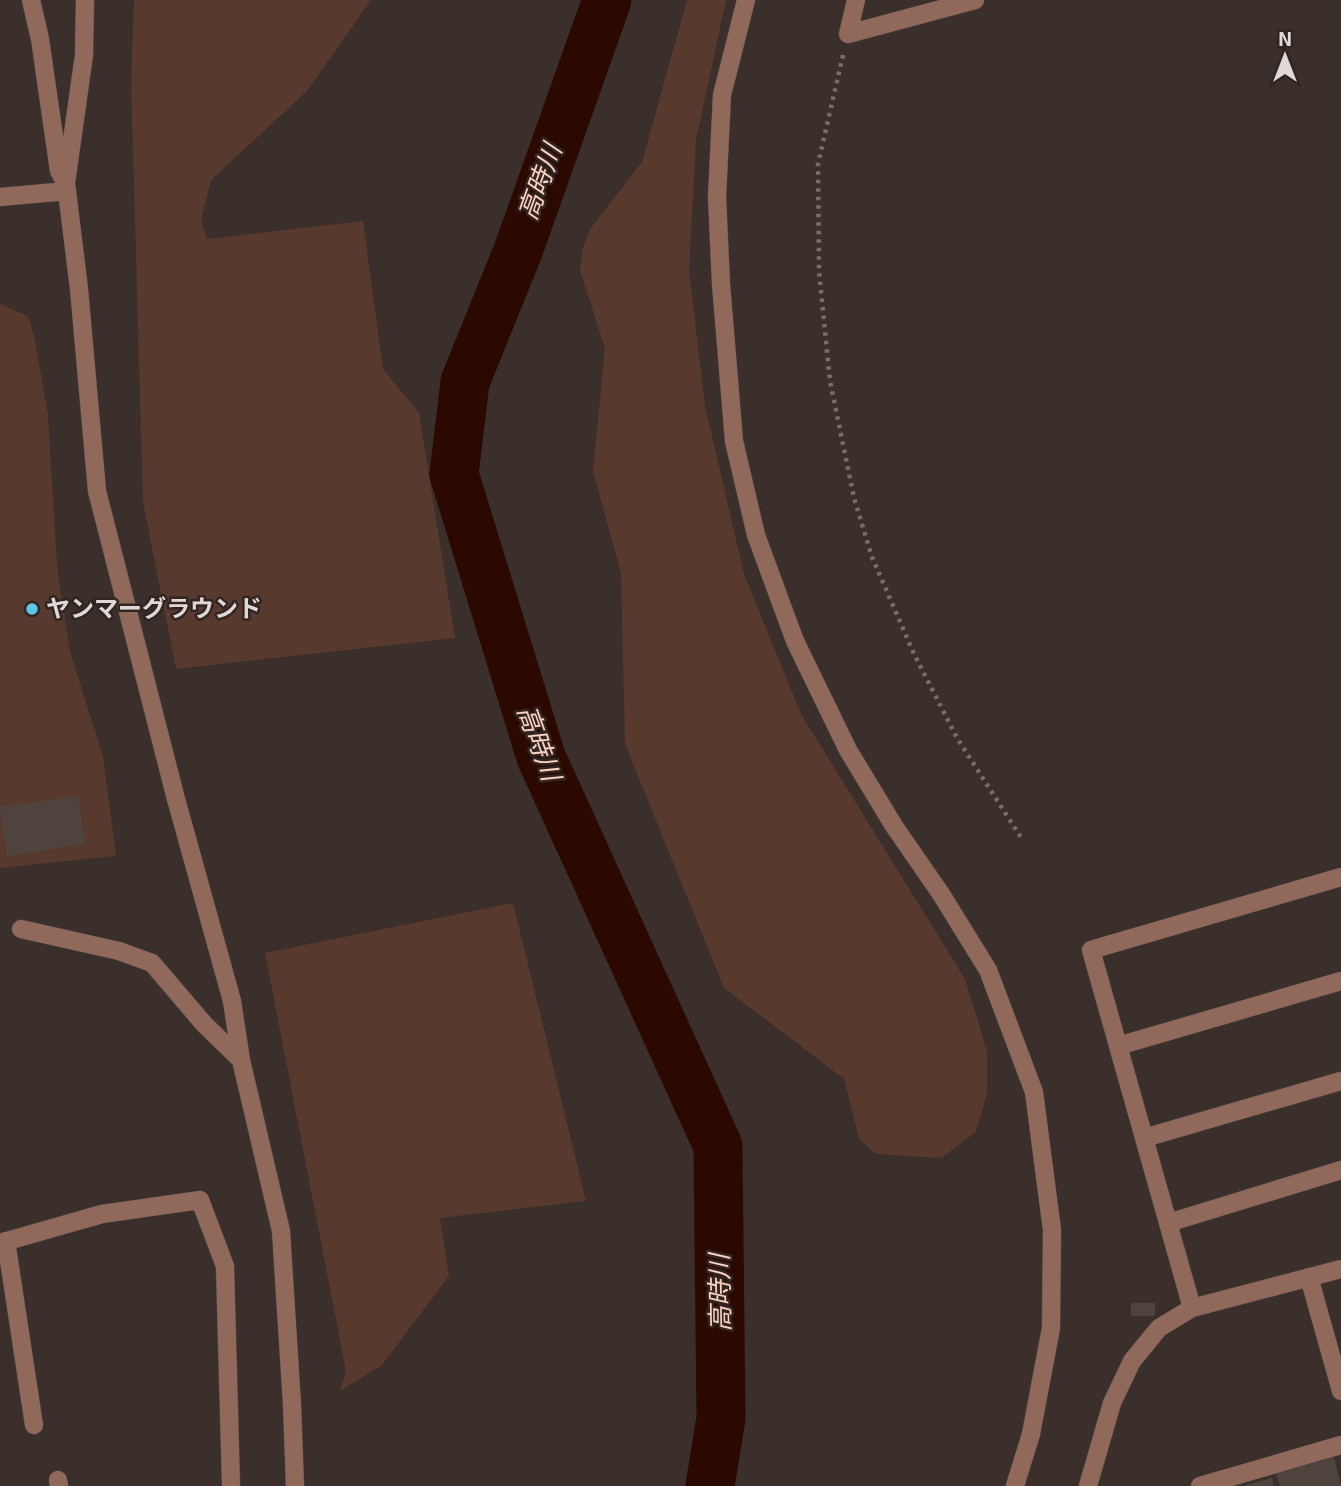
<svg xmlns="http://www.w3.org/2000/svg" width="1341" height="1486" font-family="'Exo 2','Noto Sans JP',sans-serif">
<rect width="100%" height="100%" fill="#3a2f2b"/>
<path fill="#58392d" d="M 134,0 L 371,0 L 307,91 L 211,180 L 201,220 L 207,239 L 363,221 L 383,369 L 419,413 L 455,638 L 176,669 L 143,502 L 131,81 Z
M 687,0 L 726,0 L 696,140 L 689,270 L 705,406 L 744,574 L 801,714 L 965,979 L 987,1051 L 987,1094 L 976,1132 L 941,1158 L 876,1154 L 859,1139 L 844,1079 L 724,988 L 625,744 L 621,573 L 593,471 L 605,348 L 580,271 L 583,248 L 590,229 L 642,162 Z
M 0,304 L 28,316 L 35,340 L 48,415 L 57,566 L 70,652 L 103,756 L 116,856 L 0,868 Z
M 513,903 L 586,1201 L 440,1218 L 449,1276 L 382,1365 L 340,1391 L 346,1371 L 265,953 Z"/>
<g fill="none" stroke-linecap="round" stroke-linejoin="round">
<path stroke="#2c0900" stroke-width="49" d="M 607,0 L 518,251 L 465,382 L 454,474 L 541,757 L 718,1146 L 721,1418 L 710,1486"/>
</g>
<path fill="#4f433e" d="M 78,796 L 85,844 L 7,856 L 0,807 Z
M 1131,1303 L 1155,1303 L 1155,1316 L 1131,1316 Z
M 1334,1457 L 1341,1486 L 1280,1486 L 1276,1473 Z
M 1272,1478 L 1274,1486 L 1246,1486 L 1245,1485 Z"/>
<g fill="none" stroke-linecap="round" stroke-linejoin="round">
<defs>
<path id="minor" d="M 31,0 L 40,39 L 59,171 L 64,180
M 85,0 L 84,55 L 66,183 L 79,289 L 97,491 L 176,799 L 232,1001 L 241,1060 L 281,1231 L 292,1404 L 295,1486
M 746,0 L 722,95 L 717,197 L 721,284 L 734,441 L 756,535 L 795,641 L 848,750 L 894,826 L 941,894 L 988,970 L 1034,1092 L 1052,1230 L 1051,1328 L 1031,1434 L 1015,1486
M 856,0 L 848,34 L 975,0
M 0,197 L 67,191
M 21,929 L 119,951 L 152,963 L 204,1024 L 241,1060
M 1118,1046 L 1341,981
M 1144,1138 L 1341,1081
M 1168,1223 L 1341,1170
M 6,1241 L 34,1425
M 0,1243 L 102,1214 L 200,1200 L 225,1266 L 231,1486
M 1309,1277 L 1341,1391
M 1192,1308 L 1091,950 L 1341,877
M 58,1480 L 59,1486
M 1088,1486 L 1112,1403 L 1132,1361 L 1159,1328 L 1192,1308 L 1341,1269
M 1200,1486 L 1341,1445"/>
</defs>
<use href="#minor" stroke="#554a47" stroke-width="19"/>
<path stroke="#776e6a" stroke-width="4.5" stroke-dasharray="3.5 5" stroke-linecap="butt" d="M 843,55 L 818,164 L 819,271 L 830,381 L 854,498 L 872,557 L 914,654 L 957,738 L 1022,839"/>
<use href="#minor" stroke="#90695b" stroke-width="18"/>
</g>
<circle fill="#5dc7e8" stroke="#302521" stroke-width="2.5" cx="32" cy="609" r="7"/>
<g text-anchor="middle" stroke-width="5" stroke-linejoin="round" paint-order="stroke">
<g font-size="24" font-weight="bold" fill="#e1d9d7" stroke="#302521" text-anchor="start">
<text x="46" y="617">ヤンマーグラウンド</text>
</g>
<g font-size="26" font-style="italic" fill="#fed1c1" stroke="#302521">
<text transform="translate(540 182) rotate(-70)" y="9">高時川</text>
<text transform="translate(539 743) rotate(70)" y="9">高時川</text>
<text transform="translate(720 1293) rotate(-91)" y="9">高時川</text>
</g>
</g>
<g transform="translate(1285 56)" stroke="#302521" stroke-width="5" paint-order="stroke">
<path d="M0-5L12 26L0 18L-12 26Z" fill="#e1d9d7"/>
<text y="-10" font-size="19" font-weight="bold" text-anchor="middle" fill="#e1d9d7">N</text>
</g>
</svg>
